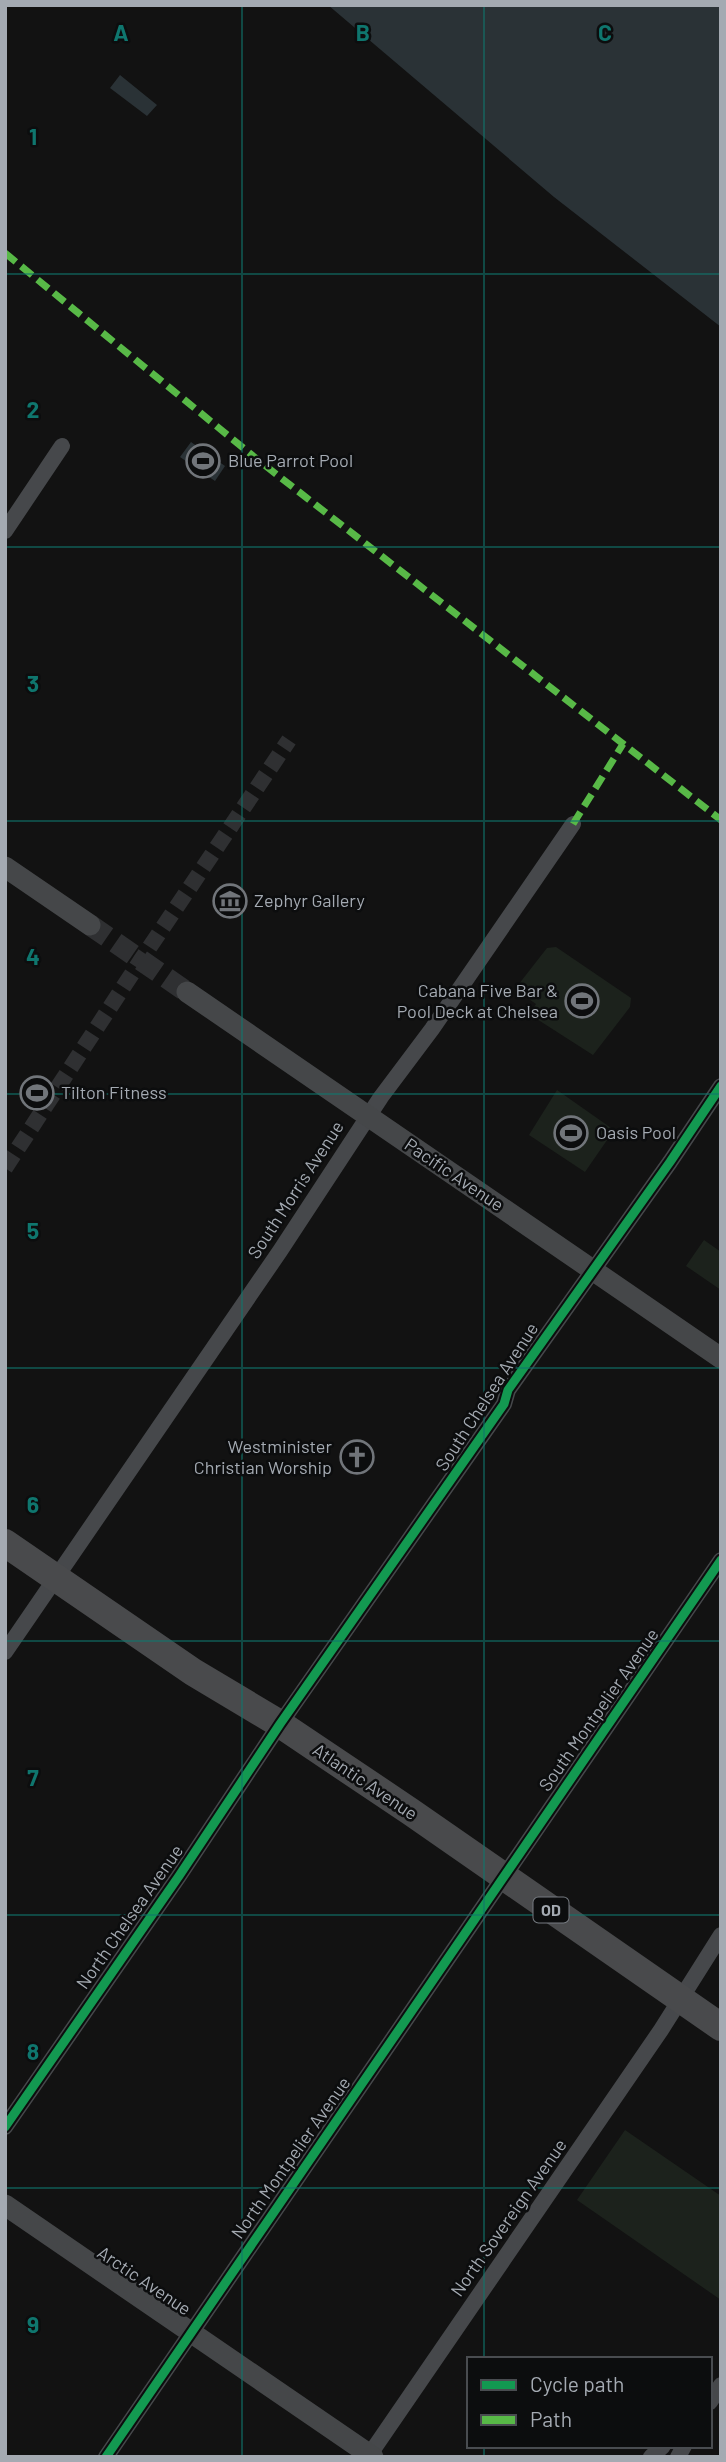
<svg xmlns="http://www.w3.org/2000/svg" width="726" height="2462" font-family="Barlow,sans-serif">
<rect width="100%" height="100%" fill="#121212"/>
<path fill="#1c221c" d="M 556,947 L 631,998 L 630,1007 L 593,1055 L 529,1014 L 536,1004 L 515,989 L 547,948 Z
M 557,1090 L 614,1130 L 585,1172 L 529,1135 Z
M 704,1240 L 721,1252 L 721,1290 L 686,1266 Z
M 625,2130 L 721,2196 L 721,2300 L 577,2200 Z"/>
<path fill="#2a3236" d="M 328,5 L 721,5 L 721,327 L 554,197 Z
M 120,75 L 157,105 L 147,116 L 110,88 Z
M 191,442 L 225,466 L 215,481 L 180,457 Z"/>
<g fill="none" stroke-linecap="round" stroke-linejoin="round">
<path stroke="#2f3032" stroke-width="16" stroke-dasharray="16 8" stroke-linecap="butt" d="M 5,1168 L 141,960 L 289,740"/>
<path stroke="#2f3032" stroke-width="21" stroke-dasharray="21 10" stroke-linecap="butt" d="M 90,925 L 187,992"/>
<path stroke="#46484b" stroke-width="16" d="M 5,531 L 62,446
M 5,1652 L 280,1251 L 381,1097 L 432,1029 L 573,824
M 5,2127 L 179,1876 L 280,1724 L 504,1404 L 508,1390 L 670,1162 L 721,1086
M 710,2402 L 721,2385
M 106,2457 L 721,1560
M 368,2457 L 661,2030 L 721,1935
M 651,2457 L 663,2446
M 678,2457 L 684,2446"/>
<path stroke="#454749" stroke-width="21" d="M 5,867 L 90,925
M 187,992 L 721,1358
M 5,2205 L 373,2457"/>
<path stroke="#494a4c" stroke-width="28" d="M 5,1543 L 193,1672 L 280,1724 L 411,1812 L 721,2027"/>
<path stroke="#58b947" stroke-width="7" stroke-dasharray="14 7" stroke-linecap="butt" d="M 5,253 L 258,460 L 721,820
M 573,824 L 623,744"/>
<defs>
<path id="cycleway" d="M 5,2127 L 179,1876 L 280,1724 L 504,1404 L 508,1390 L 670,1162 L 721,1086
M 106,2457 L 721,1560"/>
</defs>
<use href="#cycleway" stroke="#0c0d0e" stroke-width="13"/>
<use href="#cycleway" stroke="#139951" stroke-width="9"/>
</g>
<path fill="none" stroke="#0f766e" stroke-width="2" stroke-opacity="0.55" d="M 242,5 L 242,2457M 484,5 L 484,2359M 5,274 L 721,274M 5,547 L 721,547M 5,821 L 721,821M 5,1094 L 721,1094M 5,1368 L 721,1368M 5,1641 L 721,1641M 5,1915 L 721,1915M 5,2188 L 721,2188M 484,2446 L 484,2457"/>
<defs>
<symbol id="stadium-ring" viewBox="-11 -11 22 22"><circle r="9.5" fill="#0c0d0e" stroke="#71757a" stroke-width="1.5"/><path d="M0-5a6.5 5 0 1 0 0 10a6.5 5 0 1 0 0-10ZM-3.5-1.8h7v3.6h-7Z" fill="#71757a"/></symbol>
<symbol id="museum-ring" viewBox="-11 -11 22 22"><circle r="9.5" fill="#0c0d0e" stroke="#71757a" stroke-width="1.5"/><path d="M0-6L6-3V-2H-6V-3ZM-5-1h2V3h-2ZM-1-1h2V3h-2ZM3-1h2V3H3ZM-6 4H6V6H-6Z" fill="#71757a"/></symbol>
<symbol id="church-ring" viewBox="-11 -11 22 22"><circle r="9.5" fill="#0c0d0e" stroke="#71757a" stroke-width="1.5"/><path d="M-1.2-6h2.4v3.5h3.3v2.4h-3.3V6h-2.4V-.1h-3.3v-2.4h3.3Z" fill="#71757a"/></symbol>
</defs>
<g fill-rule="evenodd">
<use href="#stadium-ring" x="184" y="442" width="38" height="38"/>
<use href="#museum-ring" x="211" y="882" width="38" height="38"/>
<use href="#stadium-ring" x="563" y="982" width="38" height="38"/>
<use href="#stadium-ring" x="18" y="1074" width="38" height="38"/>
<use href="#stadium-ring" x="552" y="1114" width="38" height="38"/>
<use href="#church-ring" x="338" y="1438" width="38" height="38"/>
</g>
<g text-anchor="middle" stroke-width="5" stroke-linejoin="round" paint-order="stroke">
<rect fill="#0c0d0e" stroke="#767b81" stroke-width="2" x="533.5" y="1897.5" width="35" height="25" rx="5"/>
<g font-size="16" font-weight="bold" fill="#a4aab2">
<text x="551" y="1916">OD</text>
</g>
<g font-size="18" fill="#a4aab2" stroke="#0c0d0e" text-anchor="start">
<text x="228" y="467">Blue Parrot Pool</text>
<text x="254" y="907">Zephyr Gallery</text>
<text x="558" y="997" text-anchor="end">Cabana Five Bar &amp;<tspan x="558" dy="21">Pool Deck at Chelsea</tspan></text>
<text x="61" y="1099">Tilton Fitness</text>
<text x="596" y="1139">Oasis Pool</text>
<text x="332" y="1453" text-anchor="end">Westminister<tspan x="332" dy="21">Christian Worship</tspan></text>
</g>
<g font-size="18" fill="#a4aab2" stroke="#0c0d0e">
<text transform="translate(454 1175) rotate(34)" y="6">Pacific Avenue</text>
<text transform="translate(296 1190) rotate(-57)" y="6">South Morris Avenue</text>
<text transform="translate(487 1397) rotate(-57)" y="6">South Chelsea Avenue</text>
<text transform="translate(599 1710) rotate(-55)" y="6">South Montpelier Avenue</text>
<text transform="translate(365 1782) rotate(34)" y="6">Atlantic Avenue</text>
<text transform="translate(130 1917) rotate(-55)" y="6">North Chelsea Avenue</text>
<text transform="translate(291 2158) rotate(-55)" y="6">North Montpelier Avenue</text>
<text transform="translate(509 2218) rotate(-55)" y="6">North Sovereign Avenue</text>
<text transform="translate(144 2281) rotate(34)" y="6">Arctic Avenue</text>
</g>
</g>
<g font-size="23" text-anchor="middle" font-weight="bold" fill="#0f766e" stroke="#0c0d0e" stroke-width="5" stroke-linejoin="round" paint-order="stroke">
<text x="121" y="41">A</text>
<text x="363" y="41">B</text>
<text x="605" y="41">C</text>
<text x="33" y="145">1</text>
<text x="33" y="418">2</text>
<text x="33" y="692">3</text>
<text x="33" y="965">4</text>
<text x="33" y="1239">5</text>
<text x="33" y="1513">6</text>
<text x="33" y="1786">7</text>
<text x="33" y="2060">8</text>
<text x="33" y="2333">9</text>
</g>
<rect width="726" height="2462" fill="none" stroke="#a4aab2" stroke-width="14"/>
<rect x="467" y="2357" width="245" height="91" fill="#0c0d0e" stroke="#494c50" stroke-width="2"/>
<rect x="481" y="2380" width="35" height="10" fill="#139951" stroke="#494c50" stroke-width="2"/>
<text x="530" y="2392" font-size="21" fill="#a4aab2">Cycle path</text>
<rect x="481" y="2415" width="35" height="10" fill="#58b947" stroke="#494c50" stroke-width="2"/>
<text x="530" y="2427" font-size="21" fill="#a4aab2">Path</text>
</svg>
